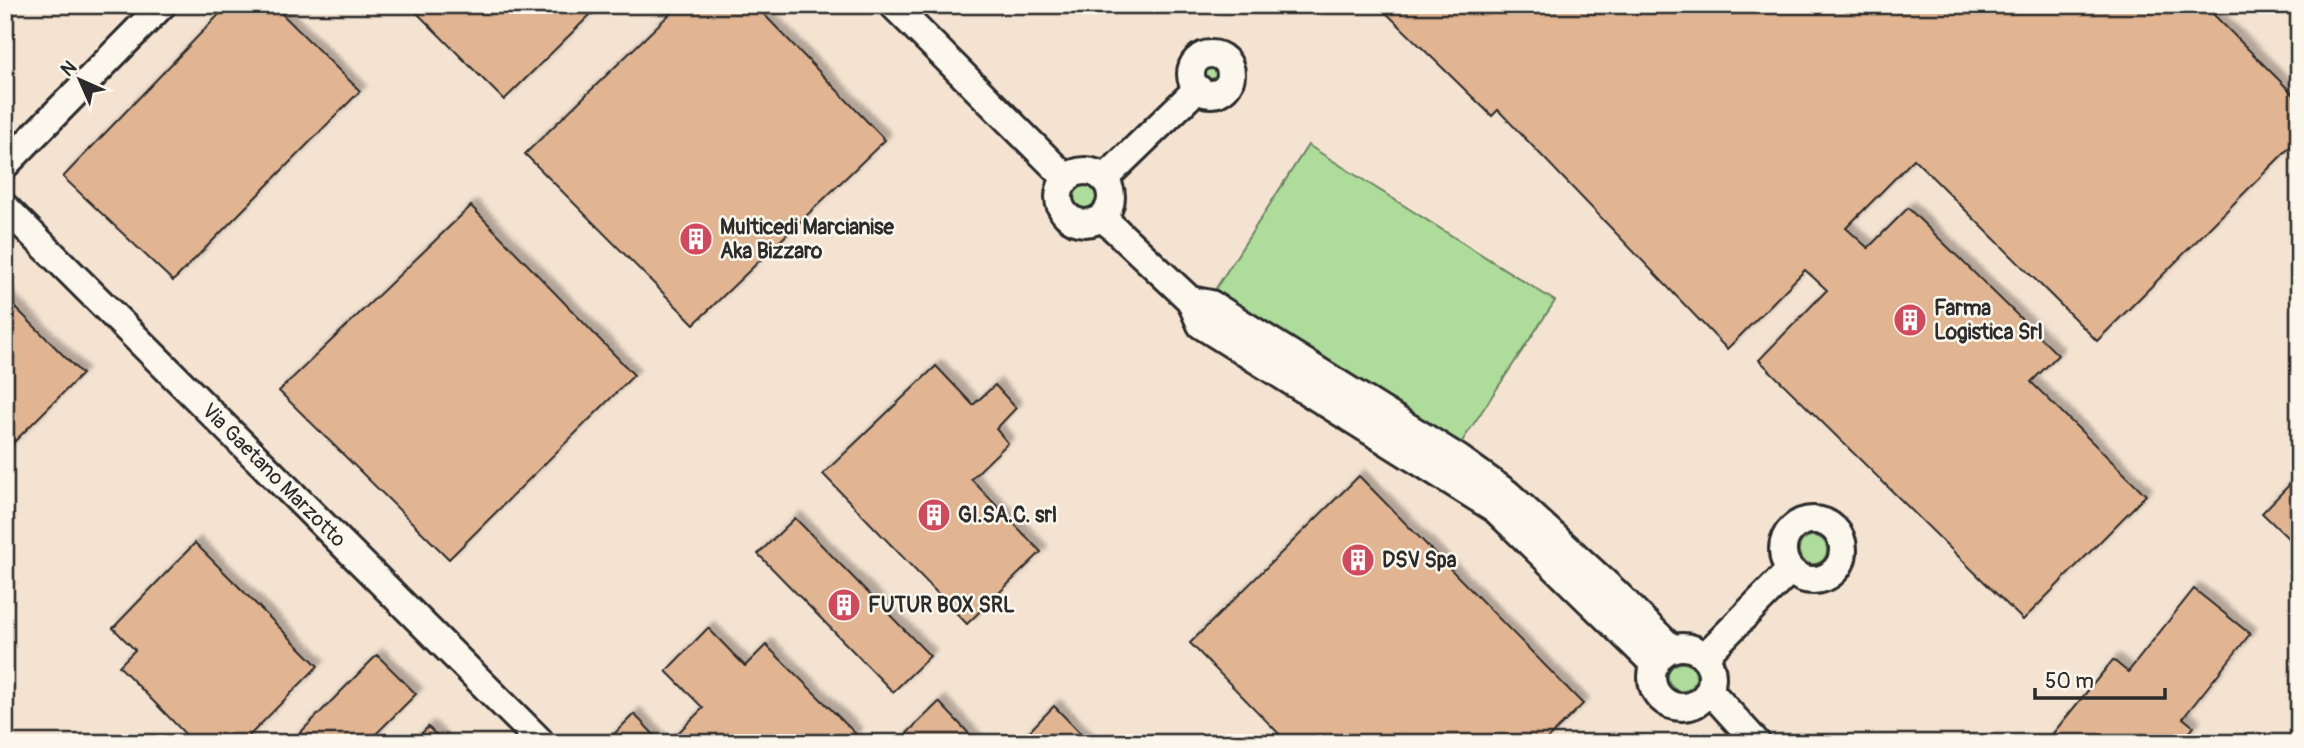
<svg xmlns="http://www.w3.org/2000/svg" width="2304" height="748" font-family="Pangolin,sans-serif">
<defs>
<filter id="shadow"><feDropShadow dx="6" dy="-6" stdDeviation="2" flood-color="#0004"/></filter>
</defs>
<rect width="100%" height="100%" fill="#fbf7ec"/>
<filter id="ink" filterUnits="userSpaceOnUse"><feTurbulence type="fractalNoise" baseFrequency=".0143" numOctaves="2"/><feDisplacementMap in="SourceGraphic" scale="14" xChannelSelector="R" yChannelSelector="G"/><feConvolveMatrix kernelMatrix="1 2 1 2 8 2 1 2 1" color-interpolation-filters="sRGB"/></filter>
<g filter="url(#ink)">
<path fill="#f4e3d1" d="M 5,5 L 2299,5 L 2299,743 L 5,743 Z"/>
<path fill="#aedc9b" stroke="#6c8463" stroke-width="2" d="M1199 73a12 12 0 1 1 24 0a12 12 0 1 1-24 0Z
M 1308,145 L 1555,301 L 1457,449 L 1211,296 Z
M1066 197a19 19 0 1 1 38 0a19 19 0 1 1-38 0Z
M1799 550a14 14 0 1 1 28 0a14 14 0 1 1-28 0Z
M1668 677a14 14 0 1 1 28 0a14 14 0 1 1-28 0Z"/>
<path fill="#e2b592" stroke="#2b2b2b" stroke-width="2" filter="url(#shadow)" d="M 228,5 L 273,5 L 360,91 L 173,281 L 63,177 Z
M 409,5 L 600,5 L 504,100 Z
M 679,5 L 755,5 L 885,140 L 694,324 L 525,154 Z
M 1378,5 L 2204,5 L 2299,100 L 2299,138 L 2097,341 L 1914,159 L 1846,228 L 1868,248 L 1908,208 L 2058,355 L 2031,382 L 2146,495 L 2023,620 L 1759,360 L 1827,290 L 1805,270 L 1727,349 L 1498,110 L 1492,116 Z
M 471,206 L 634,375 L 449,559 L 279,391 Z
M 5,297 L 82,374 L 5,451 Z
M 936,366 L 973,405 L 995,385 L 1016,408 L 996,429 L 1008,443 L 971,479 L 1041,552 L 967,624 L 823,474 Z
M 2299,475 L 2299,529 L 2289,539 L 2262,513 Z
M 1359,476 L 1583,704 L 1543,743 L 1288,743 L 1190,643 Z
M 795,518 L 930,656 L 893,692 L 758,554 Z
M 195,543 L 318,666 L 242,743 L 194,743 L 119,666 L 135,650 L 113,628 Z
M 2194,589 L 2250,634 L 2183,718 L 2194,727 L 2181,743 L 2045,743 L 2113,660 L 2128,672 Z
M 708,628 L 745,666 L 766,645 L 856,734 L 848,743 L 668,743 L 703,708 L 666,671 Z
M 377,655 L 416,694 L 367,743 L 290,743 Z
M 939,702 L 978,743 L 897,743 Z
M 1054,706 L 1090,743 L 1018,743 Z
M 634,714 L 662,743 L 605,743 Z
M 428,727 L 445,743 L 412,743 Z"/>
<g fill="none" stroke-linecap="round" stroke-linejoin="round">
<defs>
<path id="minor" d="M 893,5 L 1067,179
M1191 74a20 20 0 1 1 40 0a20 20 0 1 1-40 0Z
M 5,165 L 162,5
M1059 197a26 26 0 1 1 52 0a26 26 0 1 1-52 0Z
M 1104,179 L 1198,88
M 5,207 L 539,740 L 536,743
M 1102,217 L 1190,300 L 1201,325 L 1495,509 L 1655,665
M 1190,300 L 1211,304 L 1458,458 L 1507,493 L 1615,592 L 1672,649
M1783 550a30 30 0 1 1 60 0a30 30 0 1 1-60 0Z
M1652 677a30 30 0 1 1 60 0a30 30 0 1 1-60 0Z
M 1704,657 L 1790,570
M 1709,690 L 1757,743"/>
</defs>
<use href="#minor" stroke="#2b2b2b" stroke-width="32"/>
<use href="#minor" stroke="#fbf7ec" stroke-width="26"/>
</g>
</g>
<defs>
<symbol id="building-disc" viewBox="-11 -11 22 22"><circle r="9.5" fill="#d1495b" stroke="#fbf7ec"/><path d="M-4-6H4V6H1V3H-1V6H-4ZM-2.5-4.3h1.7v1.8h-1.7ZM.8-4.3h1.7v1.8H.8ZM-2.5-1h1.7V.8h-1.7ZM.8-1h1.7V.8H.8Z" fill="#fff"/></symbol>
</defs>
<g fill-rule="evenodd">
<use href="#building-disc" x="677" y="220" width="38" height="38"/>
<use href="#building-disc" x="1891" y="301" width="38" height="38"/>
<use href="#building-disc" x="915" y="496" width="38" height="38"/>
<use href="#building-disc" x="1339" y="541" width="38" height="38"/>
<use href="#building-disc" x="825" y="586" width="38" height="38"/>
</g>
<g text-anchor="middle" stroke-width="5" stroke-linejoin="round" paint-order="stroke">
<g font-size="21" font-weight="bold" fill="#2b2b2b" stroke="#fbf7ec" text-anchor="start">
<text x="720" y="234">Multicedi Marcianise<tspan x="720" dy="24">Aka Bizzaro</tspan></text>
<text x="1934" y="315">Farma<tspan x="1934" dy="24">Logistica Srl</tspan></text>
<text x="958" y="522">GI.SA.C. srl</text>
<text x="1382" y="567">DSV Spa</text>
<text x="868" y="612">FUTUR BOX SRL</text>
</g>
<g font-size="21" fill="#2b2b2b" stroke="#fbf7ec">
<text transform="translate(274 475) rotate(45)" y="7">Via Gaetano Marzotto</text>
</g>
</g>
<rect width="2304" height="748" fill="none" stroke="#fbf7ec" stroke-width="28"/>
<rect x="14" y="14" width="2276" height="720" fill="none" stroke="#2b2b2b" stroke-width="2.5" filter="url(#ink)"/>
<g transform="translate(80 80) rotate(315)" stroke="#fbf7ec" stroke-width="5" paint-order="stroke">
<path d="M0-5L12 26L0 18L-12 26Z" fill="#2b2b2b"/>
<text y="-10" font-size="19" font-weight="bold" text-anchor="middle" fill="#2b2b2b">N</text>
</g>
<path d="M2035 688v10h130v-10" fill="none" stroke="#2b2b2b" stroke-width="3.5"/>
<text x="2045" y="688" font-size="21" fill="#2b2b2b" stroke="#fbf7ec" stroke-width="5" paint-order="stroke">50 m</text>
</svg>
